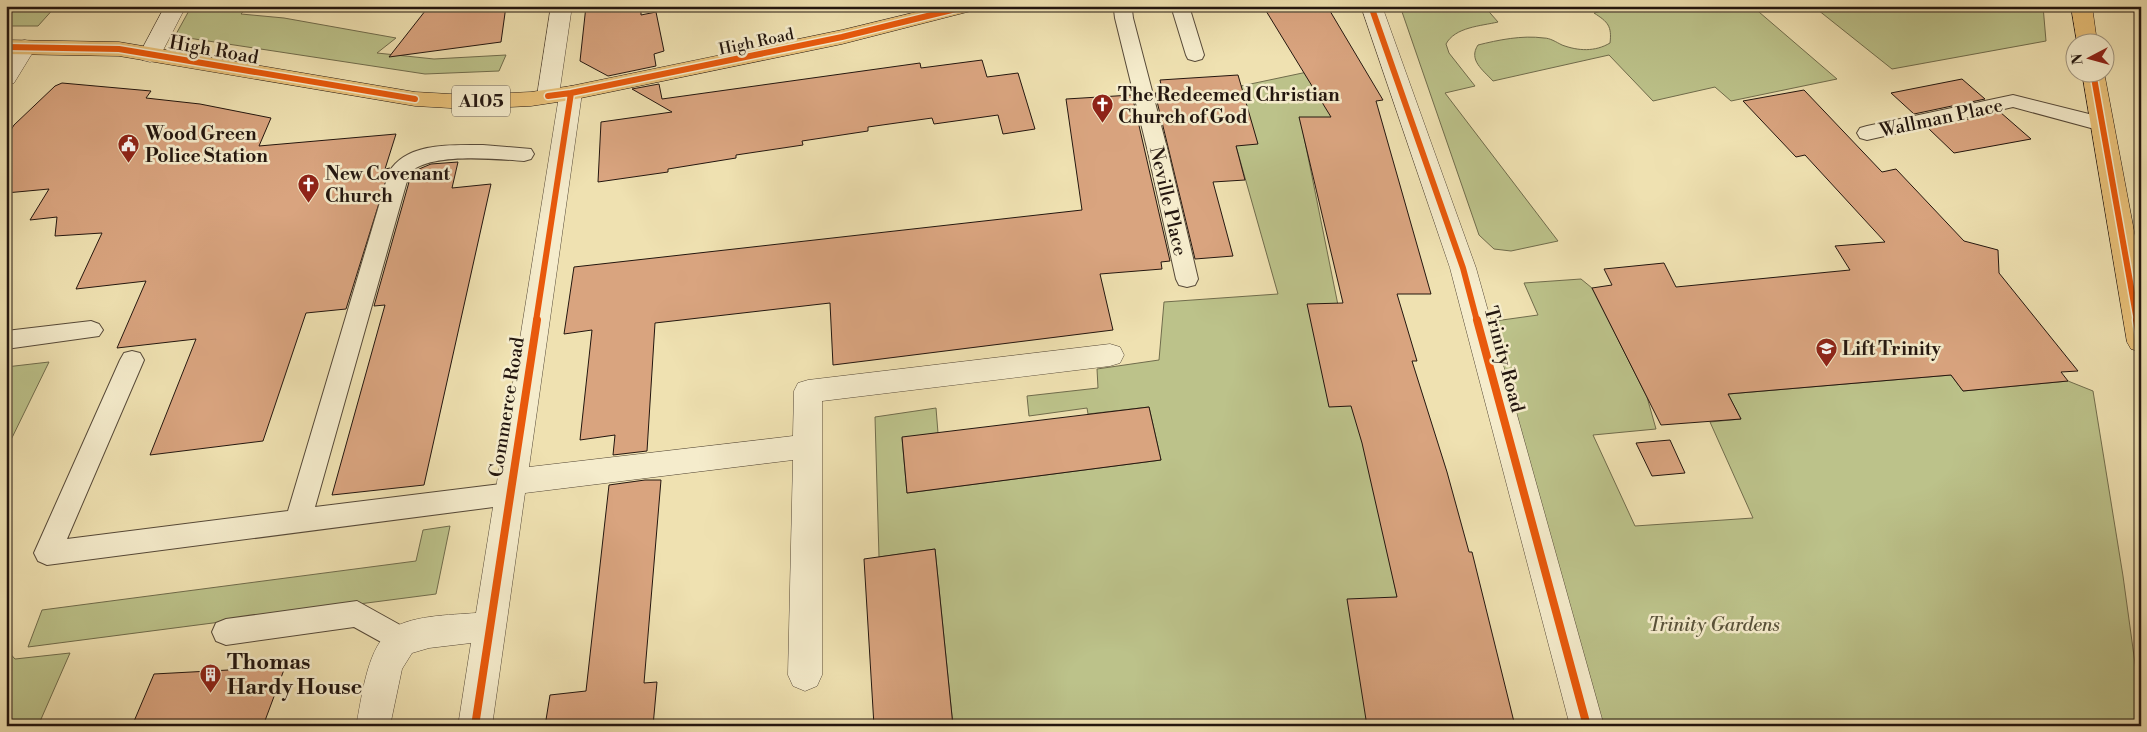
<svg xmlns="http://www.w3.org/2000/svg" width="2147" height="732" font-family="'Libre Bodoni',serif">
<rect width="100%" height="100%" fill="#efe1b1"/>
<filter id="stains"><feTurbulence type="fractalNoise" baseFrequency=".004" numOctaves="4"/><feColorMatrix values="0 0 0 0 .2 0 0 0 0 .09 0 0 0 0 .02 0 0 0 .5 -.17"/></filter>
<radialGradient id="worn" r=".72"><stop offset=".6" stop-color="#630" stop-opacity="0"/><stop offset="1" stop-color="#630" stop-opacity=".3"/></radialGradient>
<path fill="#bcc28a" stroke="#706c4c" d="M 6,6 L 56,6 L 38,26 L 6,26 Z
M 228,6 L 248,6 L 241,14 L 284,18 L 396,38 L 377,53 L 434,59 L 506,55 L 499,71 L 425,74 L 175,36 L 191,7 L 223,11 Z
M 1400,6 L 1484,6 L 1498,22 C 1481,26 1455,27 1446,44 L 1449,53 L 1475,86 L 1445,93 L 1558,241 L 1511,251 L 1494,249 L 1479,235 Z
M 1625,6 L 1752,6 L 1837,79 L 1731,101 L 1715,87 L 1653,101 L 1609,55 L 1493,81 C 1483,70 1468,60 1478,45 C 1498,40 1522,35 1544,38 C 1550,38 1556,42 1562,45 C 1578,51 1595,52 1610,43 C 1612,26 1608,22 1594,13 Z
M 1813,6 L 2043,6 L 2046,41 L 1892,69 Z
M 1312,71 L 1335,124 L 1302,127 L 1397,597 L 1373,726 L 953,726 L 935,549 L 879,557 L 875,417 L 936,408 L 938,433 L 902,438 L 907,493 L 1161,460 L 1149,407 L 1088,414 L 1087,408 L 1029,416 L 1027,396 L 1098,388 L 1097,369 L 1159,360 L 1164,302 L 1278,294 L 1236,146 L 1241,86 Z
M 1581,279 L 1592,288 L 1647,397 L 1656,429 L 1593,435 L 1635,526 L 1753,518 L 1710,422 L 1741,419 L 1728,394 L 1951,375 L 1963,391 L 2068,381 L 2093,391 L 2123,576 L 2141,707 L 2141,726 L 1602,726 L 1493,335 L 1495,321 L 1538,315 L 1524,283 Z
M 49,362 L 6,450 L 6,367 Z
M 450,526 L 436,594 L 28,647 L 42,610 L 416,561 L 423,530 Z
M 6,649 L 15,659 L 70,653 L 38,726 L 6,726 Z"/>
<path fill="#d9a47f" stroke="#23160f" d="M 429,6 L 506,6 L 501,42 L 389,57 Z
M 586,6 L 641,6 L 641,15 L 656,12 L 664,51 L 654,54 L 656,66 L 608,76 L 580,61 Z
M 1263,6 L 1327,6 L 1383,100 L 1376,101 L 1431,294 L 1397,294 L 1417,361 L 1412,361 L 1447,472 L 1469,552 L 1472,552 L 1515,726 L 1367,726 L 1347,599 L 1397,597 L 1362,443 L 1351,406 L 1329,407 L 1307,304 L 1343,303 L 1299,117 L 1331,117 Z
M 982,60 L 987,77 L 1018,73 L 1035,129 L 1003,134 L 998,115 L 934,124 L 932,118 L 868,127 L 868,131 L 802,141 L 803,145 L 736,155 L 736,158 L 668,169 L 668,172 L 598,182 L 601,122 L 672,112 L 632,89 L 659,84 L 662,99 L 920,63 L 921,68 Z
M 1238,75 L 1258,144 L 1236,146 L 1245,180 L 1213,182 L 1233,256 L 1195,259 L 1155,93 L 1163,93 L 1160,80 Z
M 1962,79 L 1985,99 L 1914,114 L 1891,93 Z
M 62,83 L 151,91 L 146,98 L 200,104 L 271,118 L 259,146 L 396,134 L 385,169 L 390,168 L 346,309 L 306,313 L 263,441 L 150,455 L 196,339 L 117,348 L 146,281 L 76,289 L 102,233 L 55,236 L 57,217 L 30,220 L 49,189 L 6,193 L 6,138 L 14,125 L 55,86 Z
M 1804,90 L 1882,172 L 1896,169 L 1964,241 L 1998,250 L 1999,273 L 2078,371 L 2061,372 L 2068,381 L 1963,391 L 1951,375 L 1728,394 L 1741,419 L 1661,425 L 1592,288 L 1612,285 L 1604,269 L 1664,263 L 1676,287 L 1850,270 L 1835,246 L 1885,242 L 1805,155 L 1796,157 L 1743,101 Z
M 1132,95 L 1170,261 L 1161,262 L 1162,269 L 1100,274 L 1113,330 L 833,365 L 830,303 L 655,323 L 647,451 L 613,455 L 615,435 L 580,440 L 592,330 L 564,334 L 574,267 L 1082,210 L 1066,99 Z
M 2000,112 L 2031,139 L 1954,153 L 1928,128 Z
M 458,162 L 452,188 L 491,184 L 424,485 L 332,495 L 385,305 L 374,306 L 411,175 L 419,169 L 431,164 Z
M 1149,407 L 1161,460 L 907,493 L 902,437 Z
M 1670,440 L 1685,473 L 1652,476 L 1636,443 Z
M 645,480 L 661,480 L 644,683 L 657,682 L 653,726 L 545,726 L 550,695 L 586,691 L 609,485 Z
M 935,549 L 953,726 L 874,726 L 864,559 Z
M 285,667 L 263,726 L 132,726 L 154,674 Z"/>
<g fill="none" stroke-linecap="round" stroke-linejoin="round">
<defs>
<path id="lane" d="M 1116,6 L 1134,6 L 1132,10 L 1133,18 L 1168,152 L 1198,279 L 1195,285 L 1187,287 L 1179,285 L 1176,279 L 1148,152 L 1115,18 L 1114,10 Z
M 1171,6 L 1189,6 L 1204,55 L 1202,59 L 1195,61 L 1188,59 L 1186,55 Z
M 2013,95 L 2109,119 L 2112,124 L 2109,129 L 2102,131 L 2013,107 L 1867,140 L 1860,138 L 1857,133 L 1860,128 L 1867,126 Z
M 483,145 L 531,149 L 534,154 L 531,159 L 524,161 C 496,159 427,152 409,174 L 315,507 L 509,483 L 518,486 L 522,494 L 518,502 L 509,505 L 47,565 L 38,561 L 34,553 L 120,360 L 124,353 L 132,351 L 140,353 L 144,360 L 67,539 L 288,511 L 389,172 C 407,142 451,145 483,145 Z
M 91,321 L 99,324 L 103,330 L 99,336 L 6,349 L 6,331 Z
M 357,601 L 411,631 L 415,640 L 411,649 L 401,653 L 354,627 L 226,645 L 216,641 L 212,632 L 216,623 L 226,619 Z"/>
<path id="street" d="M 165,6 L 186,6 L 158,60 L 150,62 L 142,60 L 139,55 Z
M 551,6 L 572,6 L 559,95 L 563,88 L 571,86 L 579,88 L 582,93 L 529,467 L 793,436 L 794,391 L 798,383 L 808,380 L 1110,344 L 1120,347 L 1124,355 L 1120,363 L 1110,366 L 822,401 L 822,675 L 817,686 L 805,691 L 793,686 L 788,675 L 793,460 L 525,493 L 492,726 L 458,726 L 471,643 L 429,648 L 412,653 L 402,669 L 390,726 L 356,726 C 362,698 366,653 388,632 C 406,615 452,615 476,613 L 559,96 L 556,101 L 548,103 L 540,101 L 537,96 Z
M 1361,6 L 1382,6 L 1476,268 L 1604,726 L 1570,726 L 1450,268 Z
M 25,40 L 33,42 L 36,47 L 14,83 L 6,85 L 6,60 L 17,42 Z"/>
<path id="primary" d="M 941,6 L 978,6 L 975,10 L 842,44 L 571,100 L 531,106 L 468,109 L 415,106 L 119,56 L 6,54 L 6,40 L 119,42 L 415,92 L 468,95 L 531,92 L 571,86 L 842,30 Z
M 2071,6 L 2092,6 L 2097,42 L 2077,42 Z
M 2082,72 L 2104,72 L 2141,268 L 2141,352 L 2131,349 L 2127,342 Z"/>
</defs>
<use href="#lane" stroke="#564938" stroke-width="2"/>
<use href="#street" stroke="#564938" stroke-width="1"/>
<use href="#primary" stroke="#23160f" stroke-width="1"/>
<use href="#lane" fill="#f5eccc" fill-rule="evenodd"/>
<use href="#street" fill="#f5eccc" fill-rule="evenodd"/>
<use href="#primary" fill="#e8c078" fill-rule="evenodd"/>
<defs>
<path id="cycleway-far1" d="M 1371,6 L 1463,268 L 1477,321
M 6,47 L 119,49 L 415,99
M 2093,72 L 2137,321
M 548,96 L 571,93 L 842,37 L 968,6
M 536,321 L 571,93"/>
<path id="cycleway" d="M 1477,320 L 1587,726
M 2137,320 L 2141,342
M 475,726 L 537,320"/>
</defs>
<use href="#cycleway-far1" stroke="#f5eccc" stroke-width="9"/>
<use href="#cycleway" stroke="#f5eccc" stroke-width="11"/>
<use href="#cycleway-far1" stroke="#e8590c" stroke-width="6"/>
<use href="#cycleway" stroke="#e8590c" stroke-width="8"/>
</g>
<defs>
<symbol id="church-pin" viewBox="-11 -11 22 30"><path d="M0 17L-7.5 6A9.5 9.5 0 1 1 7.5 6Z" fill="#8f2418" stroke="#f5eccc"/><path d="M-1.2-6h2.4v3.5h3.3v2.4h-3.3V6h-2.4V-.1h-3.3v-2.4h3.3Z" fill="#fff"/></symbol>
<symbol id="civic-pin" viewBox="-11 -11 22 30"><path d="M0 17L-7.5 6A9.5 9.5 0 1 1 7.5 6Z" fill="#8f2418" stroke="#f5eccc"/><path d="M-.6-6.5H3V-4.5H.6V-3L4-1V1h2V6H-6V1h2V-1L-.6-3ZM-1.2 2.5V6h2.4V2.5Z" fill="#fff"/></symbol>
<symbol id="school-pin" viewBox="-11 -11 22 30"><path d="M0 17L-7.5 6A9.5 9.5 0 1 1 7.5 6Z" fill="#8f2418" stroke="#f5eccc"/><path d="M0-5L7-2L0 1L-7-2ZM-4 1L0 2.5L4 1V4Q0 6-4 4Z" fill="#fff"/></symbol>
<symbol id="building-pin" viewBox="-11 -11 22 30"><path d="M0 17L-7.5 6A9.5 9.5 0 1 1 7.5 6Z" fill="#8f2418" stroke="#f5eccc"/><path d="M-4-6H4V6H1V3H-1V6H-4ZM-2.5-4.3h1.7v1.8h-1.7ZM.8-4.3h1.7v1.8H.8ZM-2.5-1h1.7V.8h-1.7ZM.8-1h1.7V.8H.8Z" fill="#fff"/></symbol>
</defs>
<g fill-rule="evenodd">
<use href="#church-pin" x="1090" y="92" width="25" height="34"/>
<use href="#civic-pin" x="116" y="132" width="25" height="34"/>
<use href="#church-pin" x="296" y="172" width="25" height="34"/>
<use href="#school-pin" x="1814" y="336" width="25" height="34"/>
<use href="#building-pin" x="198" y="662" width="25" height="34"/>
</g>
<g text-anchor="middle" stroke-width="5" stroke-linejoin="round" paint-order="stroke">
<g font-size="16" fill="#23160f" stroke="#f5eccc">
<text transform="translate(756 41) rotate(-12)" y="6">High Road</text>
</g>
<rect fill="#f5eccc" stroke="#625648" stroke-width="1" x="452" y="85.5" width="58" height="31" rx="4"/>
<g font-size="18" font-weight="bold" fill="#23160f">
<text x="481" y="107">A105</text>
</g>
<g font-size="19" fill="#23160f" stroke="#f5eccc">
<text transform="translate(214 49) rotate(10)" y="7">High Road</text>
<text transform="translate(1941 117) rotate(-12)" y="7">Wallman Place</text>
<text transform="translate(1169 201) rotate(77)" y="7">Neville Place</text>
<text transform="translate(1505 359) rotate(75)" y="7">Trinity Road</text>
<text transform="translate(506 407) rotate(-81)" y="7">Commerce Road</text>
</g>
<g font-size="19" font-weight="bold" fill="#23160f" stroke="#f5eccc" text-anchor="start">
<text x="1118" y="101">The Redeemed Christian<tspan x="1118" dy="22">Church of God</tspan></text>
<text x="145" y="140">Wood Green<tspan x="145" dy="22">Police Station</tspan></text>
<text x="325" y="180">New Covenant<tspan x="325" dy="22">Church</tspan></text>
<text x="1842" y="355">Lift Trinity</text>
</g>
<g font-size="19" font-style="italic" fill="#59523a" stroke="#f5eccc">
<text x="1714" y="631">Trinity Gardens</text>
</g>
<g font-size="22" font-weight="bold" fill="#23160f" stroke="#f5eccc" text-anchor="start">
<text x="227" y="669">Thomas<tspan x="227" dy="25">Hardy House</tspan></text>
</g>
</g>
<rect width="2147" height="732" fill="none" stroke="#efe1b1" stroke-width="25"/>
<rect x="8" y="8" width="2132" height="717" fill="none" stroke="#23160f" stroke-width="2.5"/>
<rect x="12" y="12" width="2122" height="707" fill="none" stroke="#23160f"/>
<g transform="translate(2090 58) rotate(264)"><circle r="24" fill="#f5eccc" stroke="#a19680"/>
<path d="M0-4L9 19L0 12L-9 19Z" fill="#8f2418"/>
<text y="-8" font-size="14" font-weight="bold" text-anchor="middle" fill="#23160f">N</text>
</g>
<rect width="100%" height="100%" filter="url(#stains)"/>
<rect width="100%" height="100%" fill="url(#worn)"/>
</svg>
